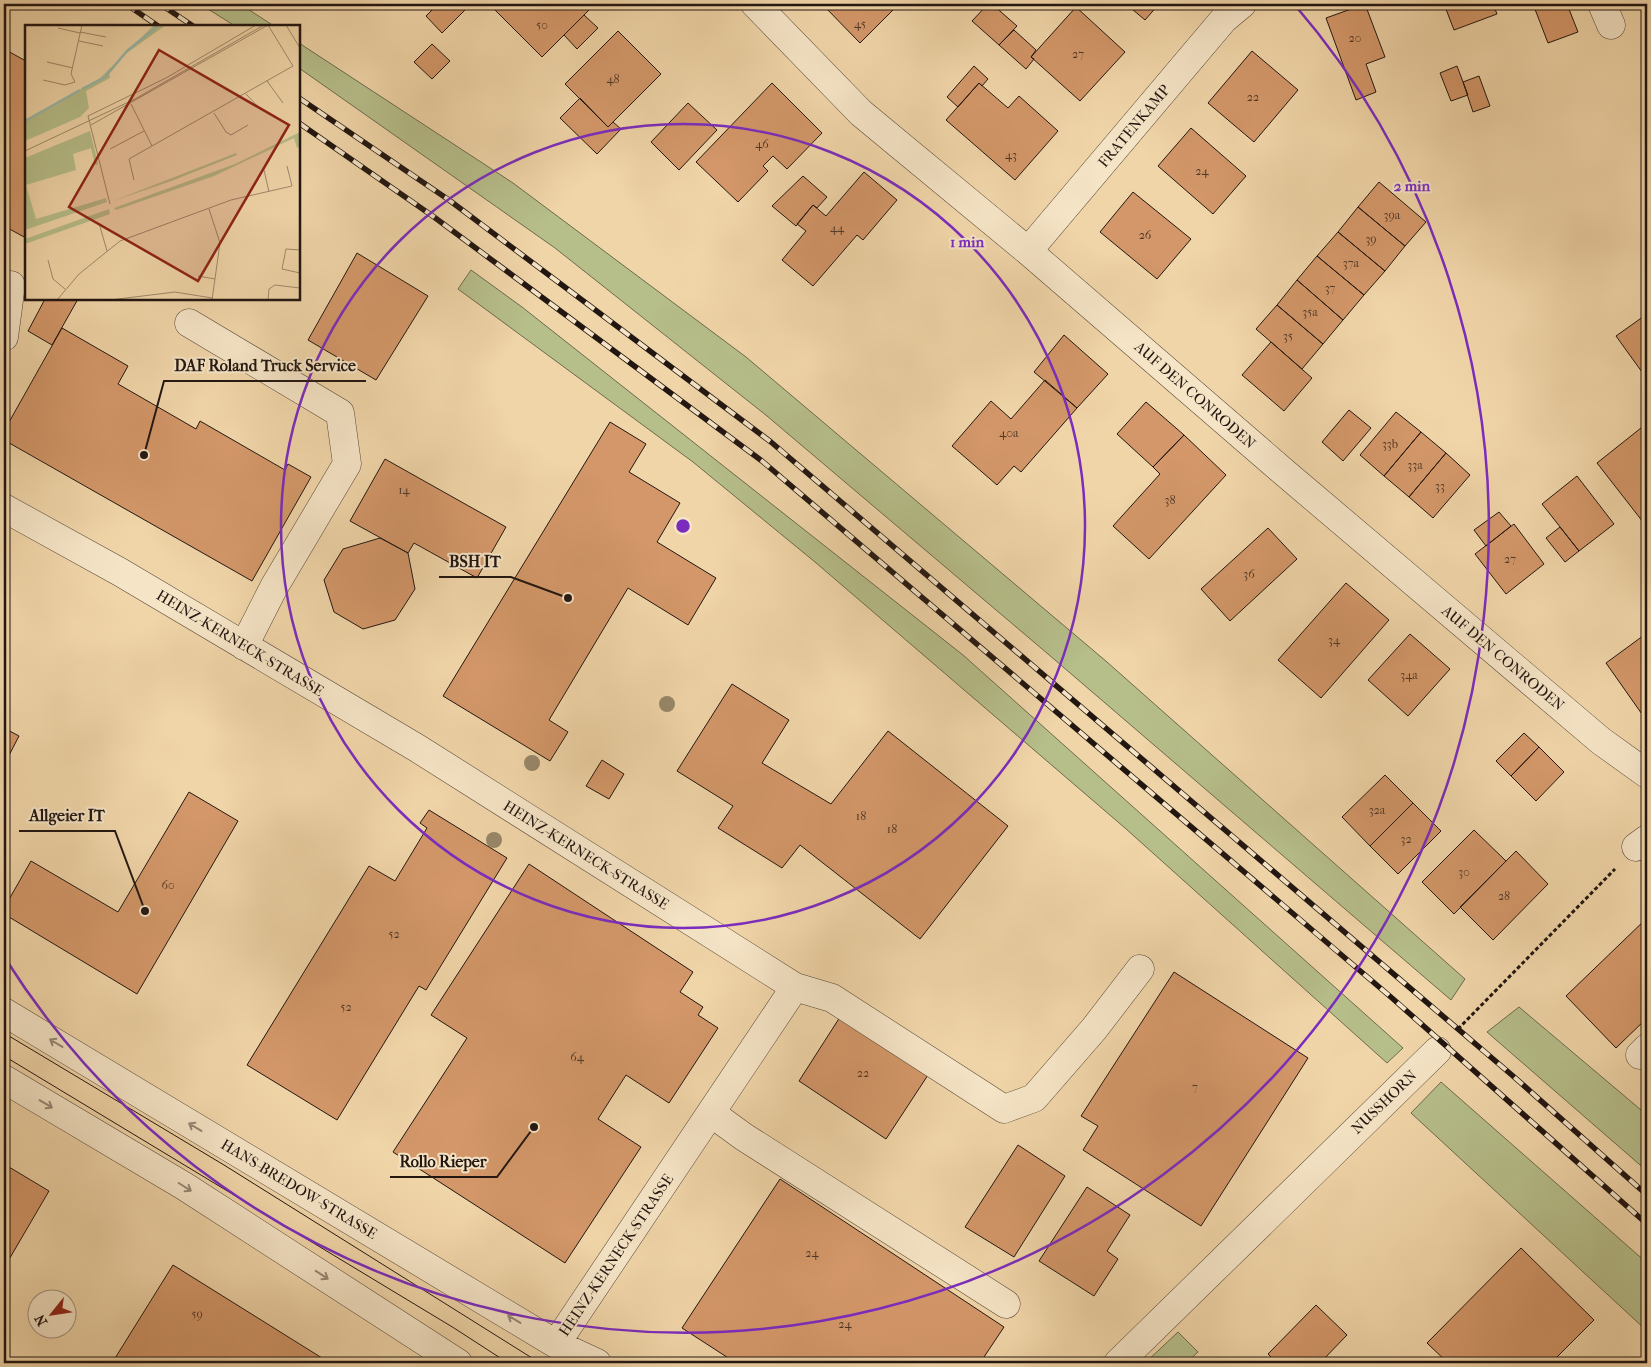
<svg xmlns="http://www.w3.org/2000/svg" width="1651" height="1367" font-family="'IM FELL French Canon',serif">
<rect width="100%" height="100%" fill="#f0d5a8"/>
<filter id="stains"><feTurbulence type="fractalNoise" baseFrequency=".004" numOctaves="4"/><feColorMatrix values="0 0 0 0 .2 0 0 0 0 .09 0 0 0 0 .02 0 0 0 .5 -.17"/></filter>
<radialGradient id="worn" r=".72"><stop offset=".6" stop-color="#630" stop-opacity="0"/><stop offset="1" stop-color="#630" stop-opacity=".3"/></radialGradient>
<path fill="#b6be8a" stroke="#6c6a4e" d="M 200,4 L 240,4 L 274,26 L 235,26 Z
M 299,43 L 513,183 L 746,357 L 1107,662 L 1465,979 L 1451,1000 L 1048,654 L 767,416 L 555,248 L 299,68 Z
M 471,270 L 522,307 L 963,655 L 1403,1048 L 1387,1063 L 1125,828 L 815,562 L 693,462 L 458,289 Z
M 1519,1007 L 1647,1115 L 1647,1171 L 1487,1032 Z
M 1441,1082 L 1647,1263 L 1647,1331 L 1411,1113 Z
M 1178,1332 L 1198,1352 L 1186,1363 L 1145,1363 Z"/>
<path fill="#d39769" stroke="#221611" d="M 438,4 L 462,4 L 467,8 L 442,33 L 426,16 Z
M 501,4 L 595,4 L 542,57 L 495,10 Z
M 824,4 L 899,4 L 860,43 L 823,5 Z
M 988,4 L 992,4 L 1017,26 L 999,45 L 972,21 Z
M 1126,4 L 1159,4 L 1145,20 Z
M 1365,4 L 1385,57 L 1366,64 L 1376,92 L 1356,100 L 1326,18 Z
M 1444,4 L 1493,4 L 1497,14 L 1454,30 Z
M 1533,4 L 1567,4 L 1578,32 L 1548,43 Z
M 1076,7 L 1125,52 L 1080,101 L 1031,57 Z
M 584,15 L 598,28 L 577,49 L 564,35 Z
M 1014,30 L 1036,50 L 1031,57 L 1034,59 L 1026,69 L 999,45 Z
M 618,31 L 661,74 L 608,127 L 565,84 Z
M 432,44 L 450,61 L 432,79 L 414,62 Z
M 4,49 L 26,61 L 26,238 L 4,226 Z
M 1252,51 L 1298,90 L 1254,142 L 1208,103 Z
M 974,66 L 988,79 L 982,86 L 979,83 L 958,107 L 947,97 Z
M 1457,66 L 1468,95 L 1451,101 L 1440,73 Z
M 1479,76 L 1490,106 L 1473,112 L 1463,82 Z
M 772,83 L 822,133 L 787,169 L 773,156 L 763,166 L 768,171 L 738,202 L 696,162 Z
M 979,83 L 1008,108 L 1019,96 L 1058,131 L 1015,180 L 946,120 Z
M 580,98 L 608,127 L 613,122 L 621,129 L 597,154 L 560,118 Z
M 688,103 L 717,130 L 679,170 L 651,142 Z
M 1191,128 L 1246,176 L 1213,214 L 1158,166 Z
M 864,172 L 897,200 L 863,240 L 857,235 L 813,286 L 782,260 L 806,231 L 797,224 L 813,205 L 826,216 Z
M 803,176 L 827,197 L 817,208 L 813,205 L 796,226 L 772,206 Z
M 1379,182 L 1426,222 L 1405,246 L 1358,207 Z
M 1133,192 L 1191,239 L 1157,279 L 1100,232 Z
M 1358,207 L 1405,246 L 1385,271 L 1338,232 Z
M 1338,232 L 1385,271 L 1364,295 L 1317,256 Z
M 357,253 L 428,296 L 376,380 L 308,340 Z
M 1317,256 L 1364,295 L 1343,320 L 1297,280 Z
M 1297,280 L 1343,320 L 1323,344 L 1277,305 Z
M 45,299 L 78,299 L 52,345 L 28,331 Z
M 1277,305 L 1323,344 L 1302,369 L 1256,329 Z
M 1647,314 L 1647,379 L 1616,336 Z
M 62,328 L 128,366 L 118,384 L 196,429 L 200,421 L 285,470 L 288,464 L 311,477 L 252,581 L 4,440 L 4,431 Z
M 1064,335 L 1108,374 L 1077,408 L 1034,372 Z
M 1271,342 L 1312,378 L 1284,411 L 1242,375 Z
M 1045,380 L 1077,408 L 1021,472 L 1014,466 L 997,485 L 952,446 L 991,401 L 1011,419 Z
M 1146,402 L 1184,435 L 1153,467 L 1117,434 Z
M 1349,410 L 1371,428 L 1343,461 L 1322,442 Z
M 1396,412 L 1421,432 L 1384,476 L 1360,455 Z
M 610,422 L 646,444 L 629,472 L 680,503 L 657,542 L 716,578 L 688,625 L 628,588 L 549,720 L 568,732 L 550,761 L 443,696 Z
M 1641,428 L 1647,436 L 1647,519 L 1643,522 L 1597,463 Z
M 1421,432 L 1446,453 L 1409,497 L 1384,476 Z
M 1184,435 L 1226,475 L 1149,559 L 1113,526 L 1160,474 L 1153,467 Z
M 1446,453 L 1470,475 L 1433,518 L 1409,497 Z
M 385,459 L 506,527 L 477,578 L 414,543 L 408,553 L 350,521 Z
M 1577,476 L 1614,524 L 1579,551 L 1542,504 Z
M 1499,512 L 1511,526 L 1486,546 L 1474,530 Z
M 1514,524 L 1544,564 L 1506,594 L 1475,554 Z
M 1560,527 L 1579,551 L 1565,562 L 1546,538 Z
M 1268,528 L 1297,559 L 1230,621 L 1201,589 Z
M 380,538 L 408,553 L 415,589 L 395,620 L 363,629 L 334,612 L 324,580 L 343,549 Z
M 1346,583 L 1389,620 L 1321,698 L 1278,660 Z
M 1647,633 L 1647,715 L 1644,717 L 1606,663 Z
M 1410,634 L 1450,669 L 1408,716 L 1368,680 Z
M 732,684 L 789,720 L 762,763 L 831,804 L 888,731 L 1008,826 L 920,939 L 800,845 L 782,868 L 718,828 L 733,806 L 677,771 Z
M 4,728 L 19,736 L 4,765 Z
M 1524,733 L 1539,747 L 1511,776 L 1496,761 Z
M 1539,747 L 1564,772 L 1536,801 L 1511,776 Z
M 602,760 L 624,774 L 609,799 L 586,786 Z
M 1385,775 L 1413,803 L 1370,846 L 1342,817 Z
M 189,792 L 238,821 L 137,994 L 4,914 L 4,908 L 31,861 L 118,912 Z
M 1413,803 L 1441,831 L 1398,874 L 1370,846 Z
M 429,810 L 507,858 L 426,990 L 419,986 L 337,1120 L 247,1065 L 369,866 L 395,881 L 427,828 L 420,823 Z
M 1474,830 L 1506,861 L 1454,914 L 1422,882 Z
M 1516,851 L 1548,884 L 1493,940 L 1460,907 Z
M 529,864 L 693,972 L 680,992 L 703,1007 L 698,1015 L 718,1028 L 669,1103 L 626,1075 L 598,1119 L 641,1147 L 565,1263 L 393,1152 L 467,1038 L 431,1015 Z
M 1647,918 L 1647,1018 L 1616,1048 L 1566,996 Z
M 1174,972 L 1308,1058 L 1201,1226 L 1083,1150 L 1098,1126 L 1081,1116 Z
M 840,1017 L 928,1075 L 886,1139 L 799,1081 Z
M 1018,1145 L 1065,1176 L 1014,1257 L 965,1227 Z
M 4,1164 L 49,1191 L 4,1268 Z
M 780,1179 L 1004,1327 L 980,1363 L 736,1363 L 682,1328 Z
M 1087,1187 L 1130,1215 L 1107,1251 L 1118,1259 L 1094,1296 L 1039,1261 Z
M 1521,1248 L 1594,1320 L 1551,1363 L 1448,1363 L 1427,1343 Z
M 173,1265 L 330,1363 L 112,1363 Z
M 1316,1305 L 1347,1335 L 1320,1363 L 1277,1363 L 1268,1354 Z"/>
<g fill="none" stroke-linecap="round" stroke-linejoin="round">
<defs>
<path id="minor" d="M 755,4 L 861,113 L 1028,251 L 1285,473 L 1601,741 L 1647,774
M 1602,4 L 1611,25
M 1028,251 L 1224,19 L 1242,4
M 189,323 L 340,413 L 347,464 L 274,587 L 244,646
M 4,337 L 11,285
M 4,508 L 120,572 L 417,748 L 795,987 L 832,998 L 1004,1109 L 1034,1098 L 1094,1029 L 1140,969
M 1636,847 L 1647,839
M 4,1012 L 556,1344 L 597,1363
M 1640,1055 L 1647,1048
M 4,1079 L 184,1186 L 458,1363
M 711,1113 L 744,1137 L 1006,1304
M 556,1344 L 795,987
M 1118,1363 L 1437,1051"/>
</defs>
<use href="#minor" stroke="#564637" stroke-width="29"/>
<path stroke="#221611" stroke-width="3" stroke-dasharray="4 2.5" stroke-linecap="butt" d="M 1458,1029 L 1615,869"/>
<use href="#minor" stroke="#f5e4c6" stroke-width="28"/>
<path stroke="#221611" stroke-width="1" d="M 4,1033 L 224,1165 L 540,1363
M 4,1056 L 454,1328 L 508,1363"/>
<defs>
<path id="rail" d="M 126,4 L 158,26
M 160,4 L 193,26
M 299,98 L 449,200 L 771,442 L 1513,1076 L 1647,1195
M 299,123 L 434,217 L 762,461 L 1392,998 L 1647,1224"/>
</defs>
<use href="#rail" stroke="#221611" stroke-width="5.5"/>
<use href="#rail" stroke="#f5e4c6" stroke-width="4" stroke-dasharray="11" stroke-linecap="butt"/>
</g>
<g fill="#978769">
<circle cx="667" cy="704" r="8"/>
<circle cx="532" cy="763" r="8"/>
<circle cx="494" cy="840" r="8"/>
</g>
<defs><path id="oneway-shaft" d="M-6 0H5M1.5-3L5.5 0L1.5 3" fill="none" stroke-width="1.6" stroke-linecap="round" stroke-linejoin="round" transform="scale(1.25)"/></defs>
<g stroke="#968775">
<use href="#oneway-shaft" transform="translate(56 1043) rotate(-149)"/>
<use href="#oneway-shaft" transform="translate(46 1104) rotate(31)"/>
<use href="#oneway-shaft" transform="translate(195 1127) rotate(-149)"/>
<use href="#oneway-shaft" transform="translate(185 1187) rotate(32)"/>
<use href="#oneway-shaft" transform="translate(322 1275) rotate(33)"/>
<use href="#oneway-shaft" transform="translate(514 1319) rotate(-149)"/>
</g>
<g fill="none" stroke="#7b2cbf" stroke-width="2.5">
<circle cx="683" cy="526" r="402"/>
<path d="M1294 4A804 804 0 1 1 5 958"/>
</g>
<g text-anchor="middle" stroke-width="4" stroke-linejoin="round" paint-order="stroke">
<g font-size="12" fill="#4e3627">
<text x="860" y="28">45</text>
<text x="542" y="29">50</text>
<text x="1355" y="42">20</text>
<text x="1078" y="58">27</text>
<text x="613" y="83">48</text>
<text x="1253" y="101">22</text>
<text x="762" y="148">46</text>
<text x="1011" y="159">43</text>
<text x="1202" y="175">24</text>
<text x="1392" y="219">39a</text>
<text x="837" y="232">44</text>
<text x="1145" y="239">26</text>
<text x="1371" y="243">39</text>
<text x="1351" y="267">37a</text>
<text x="1330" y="292">37</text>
<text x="1310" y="316">35a</text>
<text x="1288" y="340">35</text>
<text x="1009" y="437">40a</text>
<text x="1390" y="448">33b</text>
<text x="1415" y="469">33a</text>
<text x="1440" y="490">33</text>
<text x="404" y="494">14</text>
<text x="1170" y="504">38</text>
<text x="1510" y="563">27</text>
<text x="1249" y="578">36</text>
<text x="1334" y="644">34</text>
<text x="1409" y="679">34a</text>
<text x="1377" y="814">32a</text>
<text x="861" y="820">18</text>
<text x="892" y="833">18</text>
<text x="1406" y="843">32</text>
<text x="1464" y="876">30</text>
<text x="168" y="889">60</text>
<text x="1504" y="900">28</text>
<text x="394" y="938">52</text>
<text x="346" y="1011">52</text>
<text x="577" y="1061">64</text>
<text x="863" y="1077">22</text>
<text x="1195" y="1091">7</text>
<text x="812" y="1257">24</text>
<text x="197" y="1318">59</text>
<text x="845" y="1328">24</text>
</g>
<g font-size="15" fill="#221611" stroke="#f5e4c6">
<text transform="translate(1134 126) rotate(-50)" y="5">FRATENKAMP</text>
<text transform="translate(1195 395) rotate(41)" y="5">AUF DEN CONRODEN</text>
<text transform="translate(240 643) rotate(31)" y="5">HEINZ-KERNECK-STRASSE</text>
<text transform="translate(1503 658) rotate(40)" y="5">AUF DEN CONRODEN</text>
<text transform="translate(586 855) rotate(32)" y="5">HEINZ-KERNECK-STRASSE</text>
<text transform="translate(1384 1102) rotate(-44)" y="5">NUSSHORN</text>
<text transform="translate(299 1189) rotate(31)" y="5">HANS-BREDOW-STRASSE</text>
<text transform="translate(616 1255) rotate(-56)" y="5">HEINZ-KERNECK-STRASSE</text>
</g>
</g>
<g transform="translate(25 25)">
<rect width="275" height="275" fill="#f0d5a8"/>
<path d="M 129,0 L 141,0 L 99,30 L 84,46 L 85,53 L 61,66 L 64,83 L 55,92 L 0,116 L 0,95 L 74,54 ZM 65,106 L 73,139 L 70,140 L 66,123 L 48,129 L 51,145 L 1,160 L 11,194 L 81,173 L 82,177 L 0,205 L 0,133 ZM 275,107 L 275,121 L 272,123 L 269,113 L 189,151 L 91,185 L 89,183 L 210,139 ZM 211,128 L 212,130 L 149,155 L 88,176 ZM 84,184 L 85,189 L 0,219 L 0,214 Z" fill="#b6be8a"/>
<path fill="none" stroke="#9ab8aa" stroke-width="2.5" d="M 57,64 L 80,52 L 102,26 L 134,0M 0,96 L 55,65"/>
<path fill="none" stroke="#9e896c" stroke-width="1" d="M 261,0 L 275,23M 33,3 L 55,8M 55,7 L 81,12M 54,16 L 78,21M 22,37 L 48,43M 18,55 L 40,60 L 50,57 L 46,49 L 57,0M 242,56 L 258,78M 221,69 L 236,85M 106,79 L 127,121M 189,88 L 201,107 L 206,110 L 223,100M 66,100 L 243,0M 85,124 L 119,106M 0,126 L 110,74 L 239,0M 239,145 L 244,167M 109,155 L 104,134 L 268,41 L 243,0M 85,179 L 63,91 L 141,53 L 231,0M 184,184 L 195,218 L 187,275M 74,198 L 82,226M 275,225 L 261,224 L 257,244 L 275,248M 23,235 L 28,254 L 40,264M 173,251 L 190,254M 32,275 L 54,249 L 95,216 L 206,175 L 267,161 L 262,141M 85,275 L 150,267 L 187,273M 243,275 L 244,264 L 250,260 L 275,263"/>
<path fill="#8f2418" fill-opacity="0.15" stroke="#8f2418" stroke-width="2.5" d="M 134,25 L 264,100 L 173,256 L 44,182 Z"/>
<rect width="275" height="275" fill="none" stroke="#221611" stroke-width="2.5"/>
</g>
<circle cx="683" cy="526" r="8" fill="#7b2cbf" stroke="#f5e4c6" stroke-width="2.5"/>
<g font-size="15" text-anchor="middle" font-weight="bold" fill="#7b2cbf" stroke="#f5e4c6" stroke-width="4" stroke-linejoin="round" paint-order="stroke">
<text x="1412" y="191">2 min</text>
<text x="967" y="247">1 min</text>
</g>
<path fill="none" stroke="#221611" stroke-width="2" d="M144 455L164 381H366M568 598L511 577H439M145 911L115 831H19M534 1127L497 1177H390"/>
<g fill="#221611" stroke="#f5e4c6" stroke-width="2">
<circle cx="144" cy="455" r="5"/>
<circle cx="568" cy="598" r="5"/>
<circle cx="145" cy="911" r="5"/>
<circle cx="534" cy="1127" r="5"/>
</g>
<g font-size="16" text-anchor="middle" font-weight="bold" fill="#221611" stroke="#f5e4c6" stroke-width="4" stroke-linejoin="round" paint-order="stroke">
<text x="265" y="371">DAF Roland Truck Service</text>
<text x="475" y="567">BSH IT</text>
<text x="67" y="821">Allgeier IT</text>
<text x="443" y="1167">Rollo Rieper</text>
</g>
<rect width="1651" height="1367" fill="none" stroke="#f0d5a8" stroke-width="20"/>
<rect x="5" y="5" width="1641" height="1357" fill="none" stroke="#221611" stroke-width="2.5"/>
<rect x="10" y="10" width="1631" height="1347" fill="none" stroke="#221611"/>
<g transform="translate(52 1314) rotate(240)"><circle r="24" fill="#f5e4c6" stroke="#a1927e"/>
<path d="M0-4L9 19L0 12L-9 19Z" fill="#8f2418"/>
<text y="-8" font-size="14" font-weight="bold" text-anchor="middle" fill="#221611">N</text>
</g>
<rect width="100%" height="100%" filter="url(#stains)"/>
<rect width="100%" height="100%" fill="url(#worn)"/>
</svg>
